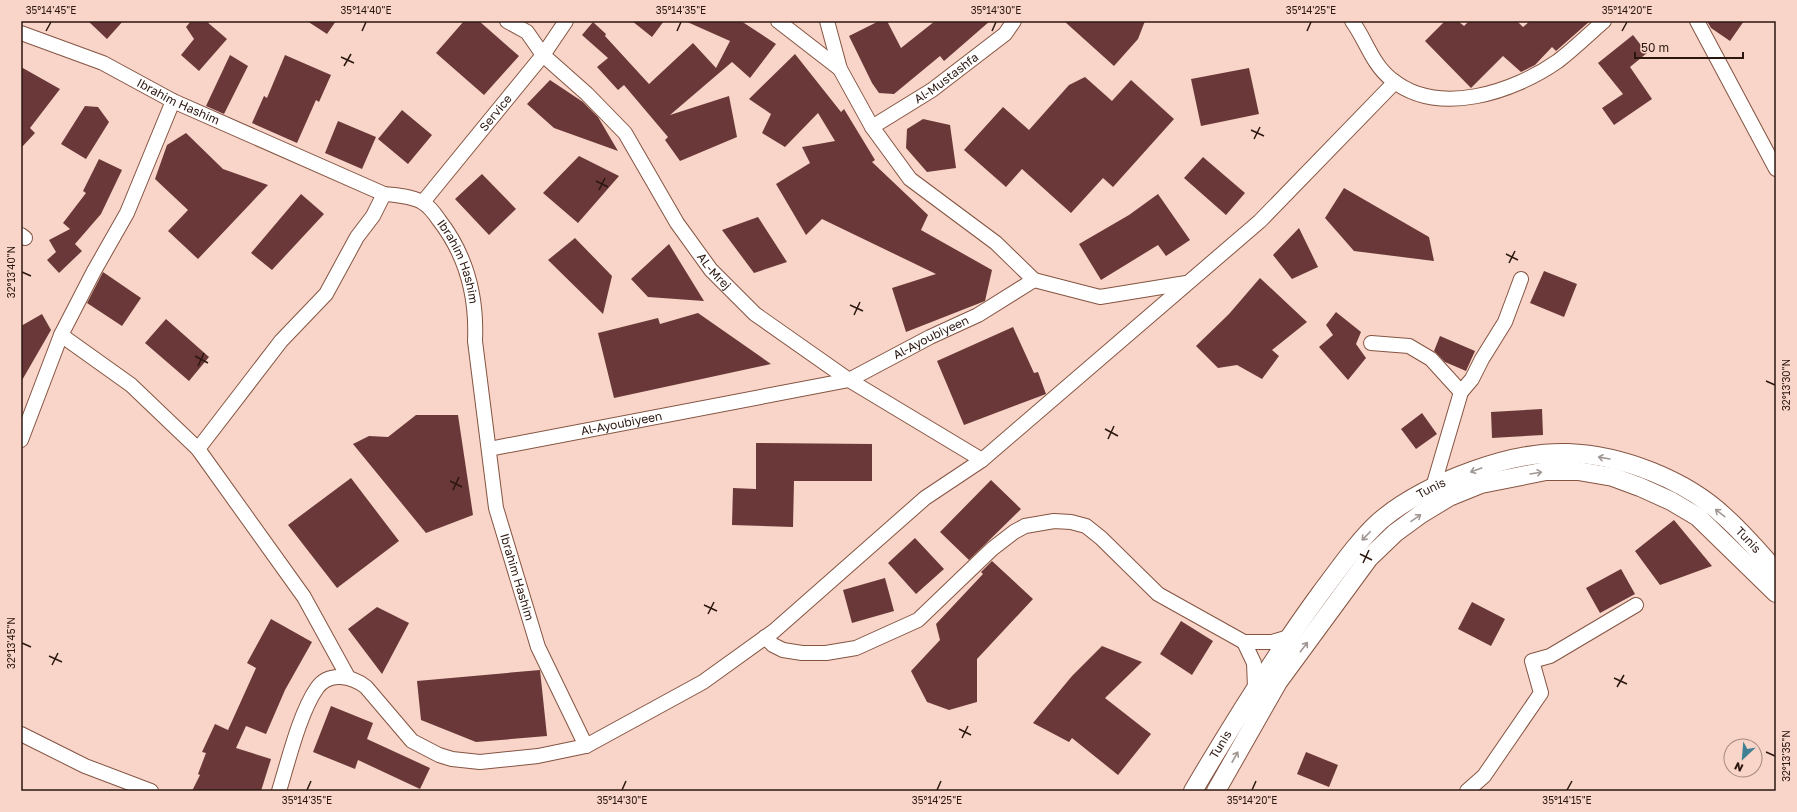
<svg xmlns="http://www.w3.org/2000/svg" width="1797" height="812" font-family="'Golos Text',sans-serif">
<rect width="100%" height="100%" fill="#f8d5c8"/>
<path fill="#6a3838" d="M 88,21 L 123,21 L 107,39 Z
M 191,21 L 206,21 L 227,39 L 199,71 L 181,55 L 194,39 L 186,27 Z
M 307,21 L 336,21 L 327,34 Z
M 464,21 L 479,21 L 519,56 L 484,95 L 436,53 Z
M 632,21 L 664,21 L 652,37 Z
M 685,21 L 741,21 L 776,44 L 750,78 L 732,62 L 670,115 L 729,96 L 737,137 L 680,161 L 665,140 L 668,137 L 624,85 L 618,90 L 597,67 L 608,58 L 582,35 L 593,22 L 606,34 L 605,36 L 649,84 L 693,43 L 716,68 L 730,41 Z
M 879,21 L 887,21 L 901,48 L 935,21 L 990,21 L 944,61 L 940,56 L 894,94 L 879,93 L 872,83 L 849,36 Z
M 1064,21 L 1145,21 L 1138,39 L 1114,66 Z
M 1445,21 L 1458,21 L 1464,26 L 1469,21 L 1517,21 L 1523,27 L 1530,21 L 1590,21 L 1556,51 L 1552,47 L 1535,65 L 1521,72 L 1503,56 L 1471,88 L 1425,41 Z
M 1707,21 L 1744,21 L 1730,41 L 1711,28 Z
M 1633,35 L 1647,53 L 1630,67 L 1652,99 L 1614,125 L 1602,108 L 1623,94 L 1598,63 Z
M 795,54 L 841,112 L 844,109 L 875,160 L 872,162 L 928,215 L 921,230 L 992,270 L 985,301 L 906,332 L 892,288 L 936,274 L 822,219 L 806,235 L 776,184 L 810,163 L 802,147 L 835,141 L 818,113 L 785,147 L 762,133 L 771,114 L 749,99 Z
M 230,55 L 248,66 L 224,114 L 206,106 Z
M 285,55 L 331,75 L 319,102 L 316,100 L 297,143 L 252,123 L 264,96 L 267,98 Z
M 21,67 L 60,89 L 30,128 L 35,133 L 21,148 Z
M 1249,68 L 1259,114 L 1201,126 L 1191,79 Z
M 1085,77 L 1112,101 L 1131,80 L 1174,119 L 1113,187 L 1103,178 L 1071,213 L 1022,169 L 1006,187 L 964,150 L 1003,107 L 1029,130 L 1069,85 Z
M 550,80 L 583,102 L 598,117 L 618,151 L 554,128 L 527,104 Z
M 85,106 L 98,107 L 109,122 L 86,159 L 61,144 Z
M 402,110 L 432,135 L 408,164 L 378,139 Z
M 923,119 L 950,125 L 956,168 L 927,172 L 906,148 L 907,129 Z
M 338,121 L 376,137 L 362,169 L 325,153 Z
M 186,133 L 223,169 L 268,185 L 198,259 L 168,231 L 188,210 L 155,179 L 167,145 Z
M 579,156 L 619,176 L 578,223 L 543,193 Z
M 1203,157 L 1245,193 L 1226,215 L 1184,178 Z
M 99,159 L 122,170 L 101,214 L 75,244 L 82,251 L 59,273 L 47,260 L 56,252 L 49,240 L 70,229 L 63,223 L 86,193 L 83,191 Z
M 482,174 L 516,209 L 489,235 L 455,199 Z
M 1344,188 L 1429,237 L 1434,261 L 1354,251 L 1325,218 Z
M 301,194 L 324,214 L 272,270 L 251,253 Z
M 1158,194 L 1190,240 L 1166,256 L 1158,245 L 1101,280 L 1079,244 L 1129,215 Z
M 758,217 L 787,262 L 754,273 L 722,230 Z
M 1299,228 L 1318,267 L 1292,279 L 1273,255 Z
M 575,238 L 612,276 L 603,314 L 548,260 Z
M 669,244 L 704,301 L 648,297 L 631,279 Z
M 1544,271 L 1577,284 L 1564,317 L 1530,303 Z
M 103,272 L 141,298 L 122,326 L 87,303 Z
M 1260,278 L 1307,322 L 1272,350 L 1279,356 L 1262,379 L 1237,365 L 1218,368 L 1196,346 L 1229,314 Z
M 1336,312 L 1361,332 L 1356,344 L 1366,358 L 1348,380 L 1319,347 L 1333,335 L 1326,325 Z
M 698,313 L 771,364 L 614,398 L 598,333 L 658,318 L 660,324 Z
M 42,314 L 51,330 L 21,382 L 21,326 Z
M 166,319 L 209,357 L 189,381 L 145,343 Z
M 1013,327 L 1034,373 L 1038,372 L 1046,394 L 964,425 L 937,361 Z
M 1440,336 L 1475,351 L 1466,371 L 1445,362 L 1434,351 Z
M 1542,409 L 1543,435 L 1492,438 L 1491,412 Z
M 1422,413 L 1437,434 L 1416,449 L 1401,429 Z
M 416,415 L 458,415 L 473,515 L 426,533 L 353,444 L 369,436 L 388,437 Z
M 756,443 L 872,444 L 872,481 L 794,481 L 793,527 L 732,525 L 733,488 L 756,489 Z
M 351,478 L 399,541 L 337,588 L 288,525 Z
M 991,480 L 1021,509 L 969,560 L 940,532 Z
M 1674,520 L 1712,566 L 1660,585 L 1635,551 Z
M 915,538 L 944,569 L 916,594 L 888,563 Z
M 992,561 L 1033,599 L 977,659 L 977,702 L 949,710 L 927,702 L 911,671 L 940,640 L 936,624 L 983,574 L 981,572 Z
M 1621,569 L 1635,594 L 1600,613 L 1586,588 Z
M 885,578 L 894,611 L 852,623 L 843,590 Z
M 1472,602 L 1505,619 L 1491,646 L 1458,629 Z
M 377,607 L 409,623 L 382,674 L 348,629 Z
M 271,619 L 312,642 L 285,690 L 266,734 L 246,726 L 236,748 L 271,759 L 261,791 L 192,791 L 200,775 L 198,774 L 206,753 L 202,752 L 215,724 L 228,730 L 256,668 L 247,663 Z
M 1181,621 L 1213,641 L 1192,675 L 1160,654 Z
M 1102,646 L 1142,662 L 1105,698 L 1151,734 L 1118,775 L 1072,738 L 1069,742 L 1033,723 L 1072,676 Z
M 540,670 L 547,736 L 476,742 L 421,720 L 417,681 Z
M 331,706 L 373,723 L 367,739 L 430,768 L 420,789 L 358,760 L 355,769 L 313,752 Z
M 1306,752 L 1338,765 L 1329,787 L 1297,774 Z"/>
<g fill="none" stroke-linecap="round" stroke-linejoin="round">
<defs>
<g id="minor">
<path id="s1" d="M 507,21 L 527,32 L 543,55 L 587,94 L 625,133 L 677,223 L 711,270 L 755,314 L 849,380 L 982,460"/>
<path d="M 778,21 L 840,69"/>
<path d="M 827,21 L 840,69 L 872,127 L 910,179 L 996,243 L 1034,280"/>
<path d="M 1352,21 C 1366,40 1372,64 1391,79 C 1438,118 1514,92 1558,61 C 1574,49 1589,34 1604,21"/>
<path d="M 1697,21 L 1776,169"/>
<path id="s2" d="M 21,33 L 103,63 L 173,101 L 384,194 C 396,195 411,196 422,202 C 429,206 435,214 439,220 C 467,256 477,297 475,341 L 496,508 L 538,647 L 586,746"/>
<path id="s3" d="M 872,127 L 932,90 L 1005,34 L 1014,21"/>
<path id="s4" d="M 423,202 L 543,55 L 566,21"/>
<path d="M 21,235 L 25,238"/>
<path d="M 1034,280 L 1100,297 L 1186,283"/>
<path d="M 61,335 L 131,385 L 198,449 L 304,597 L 348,677"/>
<path d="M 1371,343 L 1409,346 L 1431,359 L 1461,392"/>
<path d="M 21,440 L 61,335 L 94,271 L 127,213 L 173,101"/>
<path d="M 198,449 L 281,341 L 326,294 L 357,237 L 373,216 L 384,194"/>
<path id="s5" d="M 489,449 L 849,380 L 930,337 L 978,315 L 1034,280"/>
<path d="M 1433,487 L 1461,392 L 1472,379 L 1482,359 L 1505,322 L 1521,279"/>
<path d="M 765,637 L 773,645 L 783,650 L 802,653 L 826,653 L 856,648 L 918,620 L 992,549 L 1014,532 L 1025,526 L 1054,521 L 1071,522 L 1086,526 L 1101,538 L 1158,594 L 1244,642 L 1272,642 L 1289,637"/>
<path d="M 1244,642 L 1254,663 L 1255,687"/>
<path d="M 21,734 L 85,766 L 151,791"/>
<path d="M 279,791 C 288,762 300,712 317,688 C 329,671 352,676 366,687 L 412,741 L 439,755 L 452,759 L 480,762 L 538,756 L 586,746 L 703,682 L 774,631 L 925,498 L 982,460 L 1260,221 L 1395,82"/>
<path d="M 1467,791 L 1484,776 L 1541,693 L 1532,661 L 1550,656 L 1636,605"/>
</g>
<g id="major">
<path id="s6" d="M 1193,791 C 1233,723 1274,657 1320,594 C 1339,569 1357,542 1380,521 C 1407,498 1439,483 1472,471 C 1502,460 1536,452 1568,453 C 1622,455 1686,480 1725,517 C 1743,533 1760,553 1776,571"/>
<path d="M 1216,791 L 1278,682 L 1369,558 L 1395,533 L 1421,514 L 1449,497 L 1481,484 L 1546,471 L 1578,471 L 1613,477 L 1640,487 L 1671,501 L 1698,517 L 1776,593"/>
</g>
</defs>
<use href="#minor" stroke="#855442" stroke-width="16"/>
<use href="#major" stroke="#855442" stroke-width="20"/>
<use href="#minor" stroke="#fff" stroke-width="14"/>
<use href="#major" stroke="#fff" stroke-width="18"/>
</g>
<defs><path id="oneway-shaft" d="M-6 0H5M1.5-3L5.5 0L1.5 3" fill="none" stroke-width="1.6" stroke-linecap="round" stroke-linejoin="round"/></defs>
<g stroke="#a09793">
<use href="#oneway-shaft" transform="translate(1604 458) rotate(-170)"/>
<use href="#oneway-shaft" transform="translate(1476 470) rotate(160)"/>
<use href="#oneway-shaft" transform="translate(1536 473) rotate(-9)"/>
<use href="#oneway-shaft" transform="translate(1720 513) rotate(-142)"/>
<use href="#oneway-shaft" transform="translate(1416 518) rotate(-35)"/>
<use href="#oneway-shaft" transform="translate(1366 536) rotate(134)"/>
<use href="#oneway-shaft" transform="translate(1304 647) rotate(-53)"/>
<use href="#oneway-shaft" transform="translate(1235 757) rotate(-61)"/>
</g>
<path fill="none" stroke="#2b1710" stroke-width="1.5" d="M 46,31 L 51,22M 362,31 L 366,22M 677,31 L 681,22M 992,31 L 996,22M 1307,31 L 1311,22M 1622,31 L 1627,22M 341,57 L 354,63M 344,66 L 351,54M 1251,130 L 1264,136M 1254,139 L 1260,127M 596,181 L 608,187M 599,190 L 605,178M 1506,254 L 1518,260M 1509,263 L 1515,251M 22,272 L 31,276M 850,305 L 863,311M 854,315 L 860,302M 195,356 L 208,363M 198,366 L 204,353M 1766,381 L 1775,385M 1105,429 L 1118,436M 1108,439 L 1114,426M 450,481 L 462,487M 453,490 L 459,477M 1360,554 L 1372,560M 1363,563 L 1369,550M 704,605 L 717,611M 708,614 L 714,602M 22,643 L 31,647M 49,656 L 62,662M 52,665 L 58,653M 1614,678 L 1627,684M 1617,687 L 1624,675M 959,729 L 971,735M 962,738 L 968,726M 1766,752 L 1775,756M 307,790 L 311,781M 622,790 L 626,781M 937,790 L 941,781M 1252,790 L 1256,781M 1567,790 L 1572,781"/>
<g text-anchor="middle" stroke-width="4" stroke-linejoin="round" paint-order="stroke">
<g font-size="12" fill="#2b1710" stroke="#f8d5c8">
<text dy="4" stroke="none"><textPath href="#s3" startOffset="89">Al-Mustashfa</textPath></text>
<text dy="4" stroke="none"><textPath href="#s2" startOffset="172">Ibrahim Hashim</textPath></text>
<text dy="4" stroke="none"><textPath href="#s4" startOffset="115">Service</textPath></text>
<text dy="4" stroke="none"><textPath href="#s2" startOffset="508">Ibrahim Hashim</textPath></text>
<text dy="4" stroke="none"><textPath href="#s1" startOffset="329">AL-Mrej</textPath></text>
<text dy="4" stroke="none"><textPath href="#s5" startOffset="459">Al-Ayoubiyeen</textPath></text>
<text dy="4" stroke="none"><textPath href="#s5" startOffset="135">Al-Ayoubiyeen</textPath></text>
<text dy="4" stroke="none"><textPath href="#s6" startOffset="390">Tunis</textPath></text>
<text dy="4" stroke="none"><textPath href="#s6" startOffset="738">Tunis</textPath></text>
<text dy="4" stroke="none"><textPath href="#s2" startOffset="831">Ibrahim Hashim</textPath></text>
<text dy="4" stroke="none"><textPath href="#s6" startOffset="54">Tunis</textPath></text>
</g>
</g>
<rect width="1797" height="812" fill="none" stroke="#f8d5c8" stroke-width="44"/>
<g transform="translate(1743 758) rotate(206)"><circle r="19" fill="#f8d5c8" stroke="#a6897e"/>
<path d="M0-3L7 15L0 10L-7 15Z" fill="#408094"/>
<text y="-6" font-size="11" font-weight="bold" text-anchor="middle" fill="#2b1710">N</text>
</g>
<path d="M1635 52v6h108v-6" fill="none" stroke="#2b1710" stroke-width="2"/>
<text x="1641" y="52" font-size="12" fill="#2b1710" stroke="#f8d5c8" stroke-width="3" paint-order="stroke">50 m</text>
<rect x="22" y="22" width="1753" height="768" fill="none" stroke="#2b1710" stroke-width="1.5"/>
<g font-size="10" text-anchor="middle" fill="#2b1710">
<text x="51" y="14">35°14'45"E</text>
<text x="366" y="14">35°14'40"E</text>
<text x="681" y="14">35°14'35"E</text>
<text x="996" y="14">35°14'30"E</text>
<text x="1311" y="14">35°14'25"E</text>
<text x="1627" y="14">35°14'20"E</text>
<text transform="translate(11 272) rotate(-90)" y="4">32°13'40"N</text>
<text transform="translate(1786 385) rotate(-90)" y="4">32°13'30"N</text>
<text transform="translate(11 643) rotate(-90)" y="4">32°13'45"N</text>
<text transform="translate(1786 756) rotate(-90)" y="4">32°13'35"N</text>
<text x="307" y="804">35°14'35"E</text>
<text x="622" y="804">35°14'30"E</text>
<text x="937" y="804">35°14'25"E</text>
<text x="1252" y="804">35°14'20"E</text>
<text x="1567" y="804">35°14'15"E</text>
</g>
</svg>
